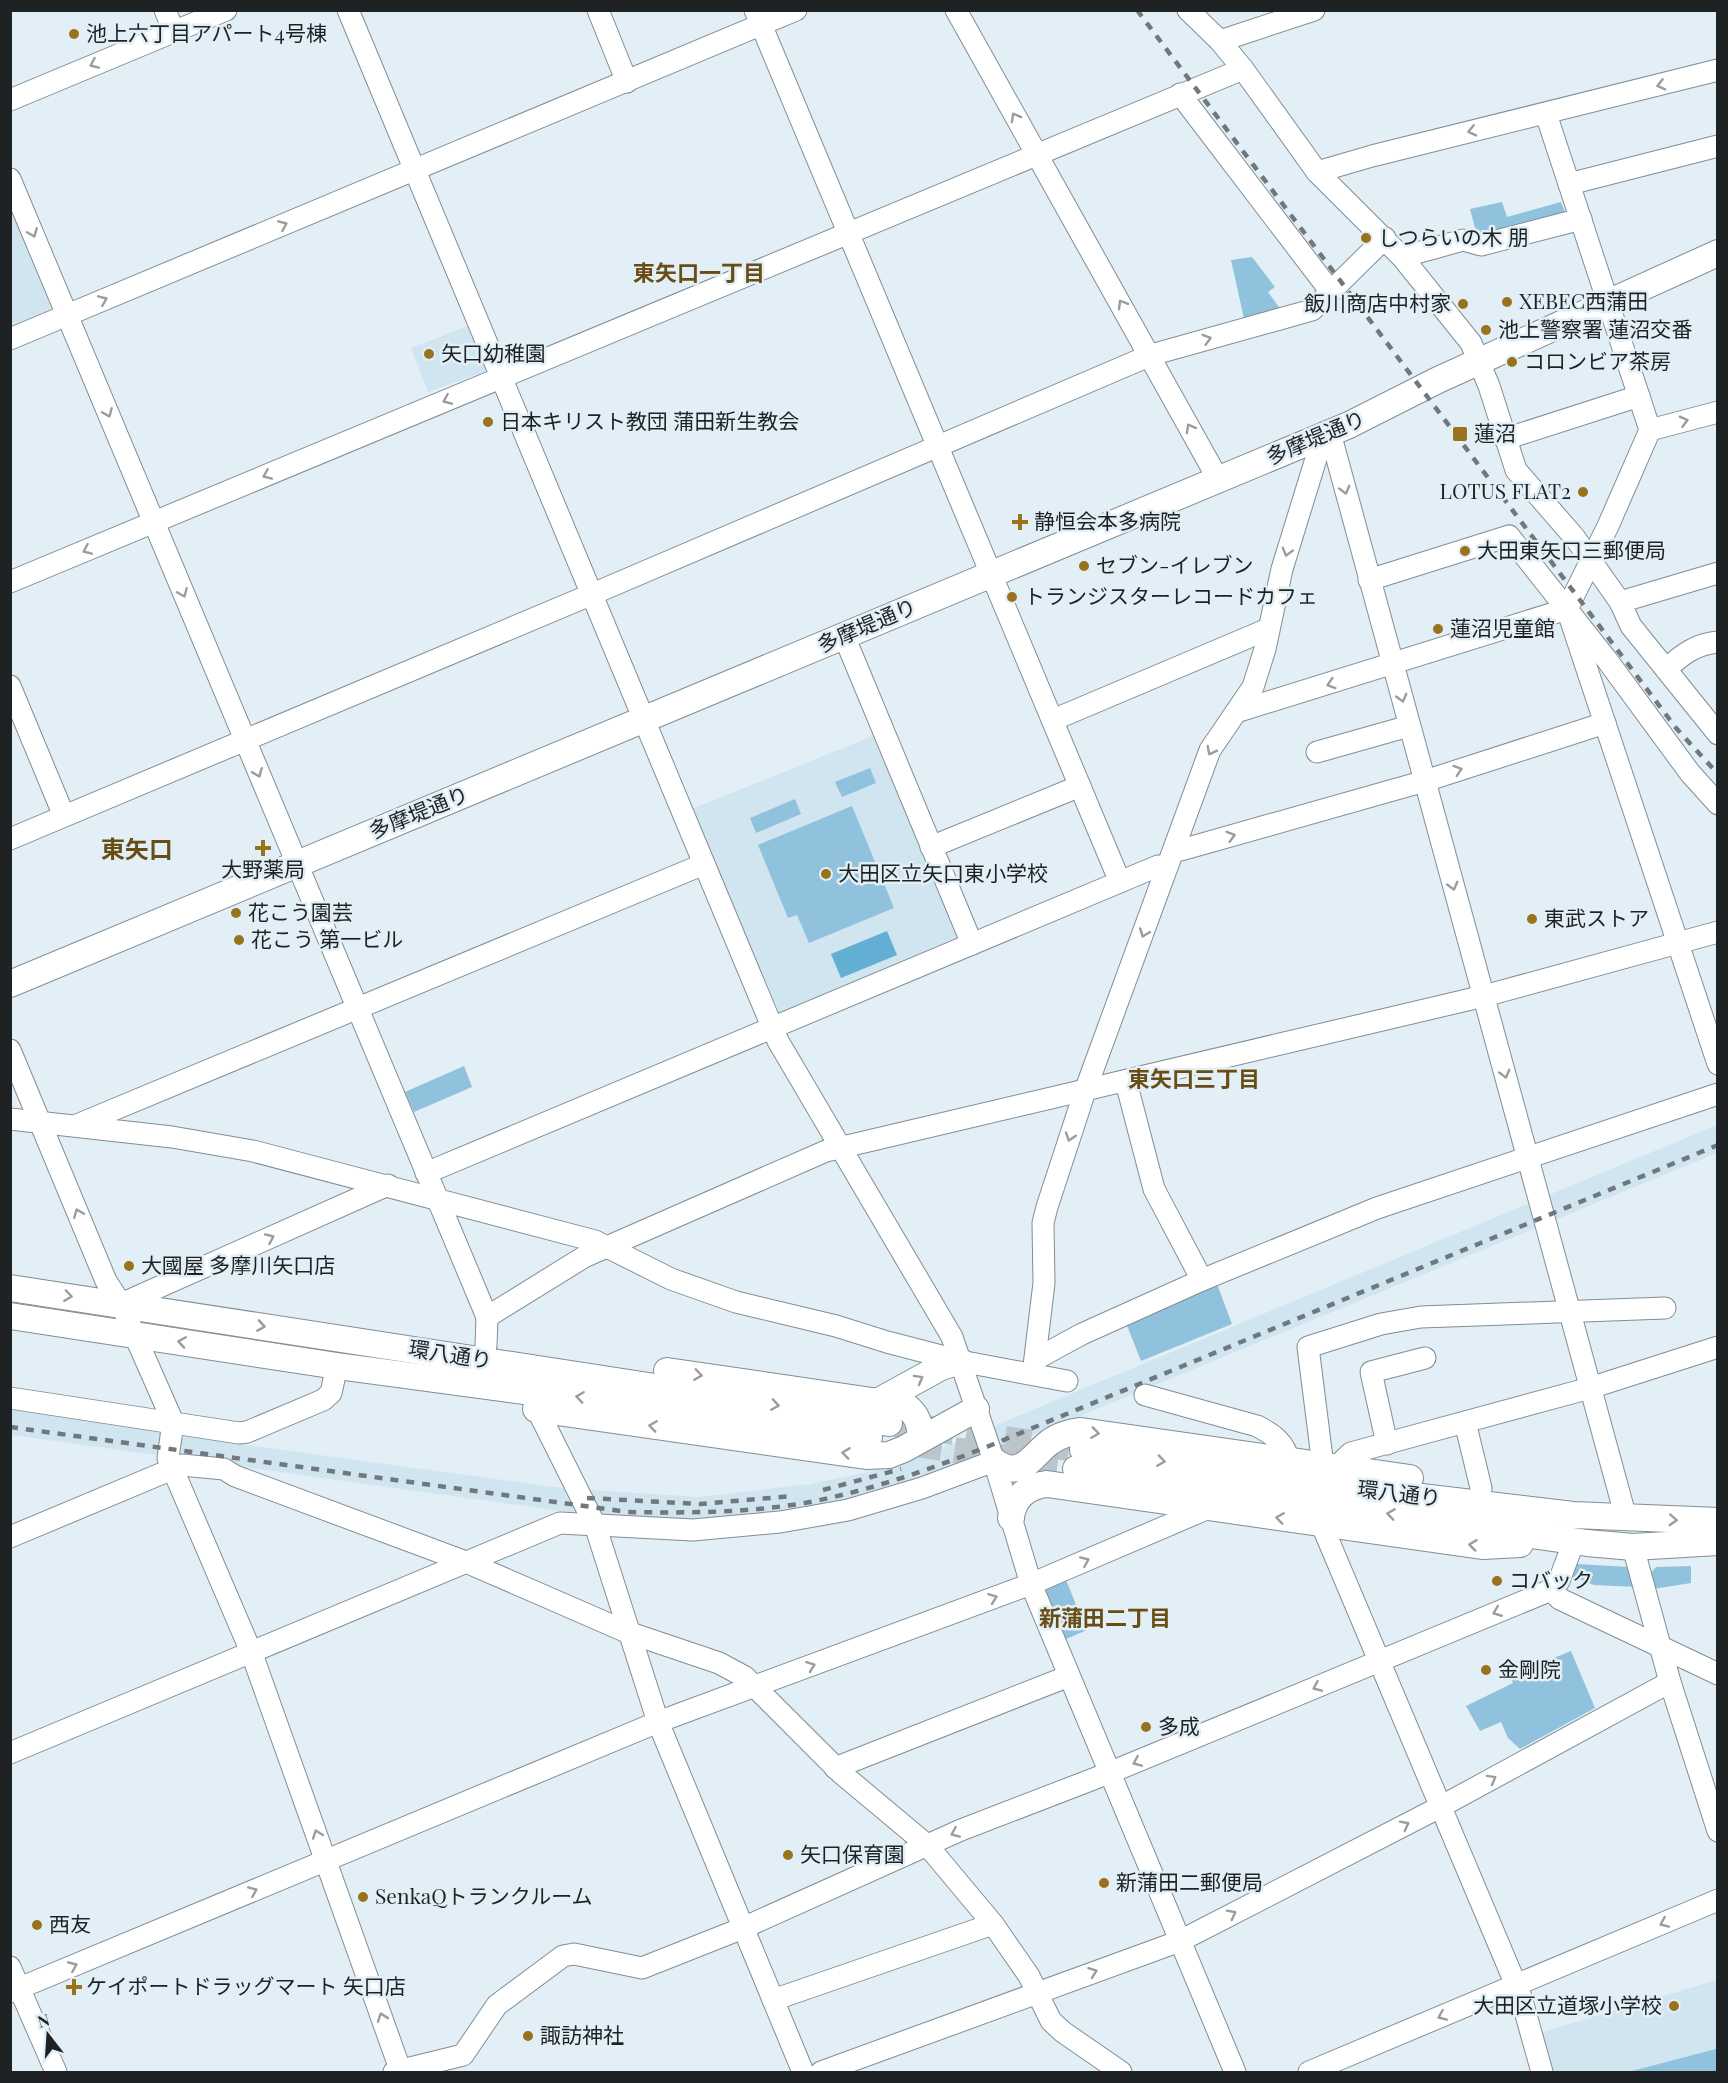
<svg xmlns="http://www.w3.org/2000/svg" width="1728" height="2083" viewBox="0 0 1728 2083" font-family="'Playfair Display','Noto Sans JP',serif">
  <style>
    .built { fill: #d1e5f1 }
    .green { fill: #90c2dd }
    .water { fill: #63aed3 }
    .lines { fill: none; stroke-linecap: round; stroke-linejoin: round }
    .major-tunnel { stroke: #bbc6cc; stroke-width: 26; stroke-dasharray: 26 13; stroke-linecap: butt }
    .minor-casing { stroke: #828d94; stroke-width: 23 }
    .major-casing { stroke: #828d94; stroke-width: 28 }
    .minor { stroke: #fff; stroke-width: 21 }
    .major { stroke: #fff; stroke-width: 26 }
    .rail { stroke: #70787d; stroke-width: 4.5; stroke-dasharray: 8 8; stroke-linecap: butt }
    .oneway { stroke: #9a9c9d }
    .poi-dot { fill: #99721e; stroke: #e2eff6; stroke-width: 2 }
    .labels { text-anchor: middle; stroke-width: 5; stroke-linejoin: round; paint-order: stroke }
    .poi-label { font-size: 21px; fill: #1e2225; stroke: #e2eff6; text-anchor: start }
    .street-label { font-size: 21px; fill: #1e2225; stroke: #e2eff6 }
    .neighbourhood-label { font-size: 22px; font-weight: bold; fill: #684d14; stroke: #e2eff6 }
    .quarter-label { font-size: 24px; font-weight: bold; fill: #684d14; stroke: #e2eff6 }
  </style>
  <rect width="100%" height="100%" fill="#e2eff6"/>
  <!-- built -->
  <g class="built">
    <path d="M10,207L53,309L11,327H10Z"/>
    <path d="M468,326L486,371L428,392L411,348Z"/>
    <path d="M875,735L960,939L780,1014L692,809Z"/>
    <path d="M1717,1125V1153L969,1462L879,1493L832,1505L781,1514L683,1521L605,1517L11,1435L10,1409L261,1447L562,1488L699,1497L810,1484L872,1471L934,1451Z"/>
    <path d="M1717,1980V2072H1553L1542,2032Z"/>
  </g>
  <!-- green -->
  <g class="green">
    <path d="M1502,202L1507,217L1561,202L1567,218L1478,239L1470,209Z"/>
    <path d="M1252,257L1275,287L1268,292L1283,313L1245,323L1231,260Z"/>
    <path d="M870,768L876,783L842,797L835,782Z"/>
    <path d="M795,799L801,814L756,833L750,818Z"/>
    <path d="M852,806L894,908L809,943L797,915L788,918L758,845Z"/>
    <path d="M464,1066L472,1087L414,1112L405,1092Z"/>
    <path d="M1217,1284L1232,1324L1141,1361L1126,1323Z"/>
    <path d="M1578,1564L1629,1567L1637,1587L1594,1585L1571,1576L1574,1565Z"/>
    <path d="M1691,1566V1583L1653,1589L1651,1573L1656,1567Z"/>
    <path d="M1066,1580L1079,1612L1092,1607L1099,1625L1066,1639L1045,1589Z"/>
    <path d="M1571,1651L1595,1708L1520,1749L1508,1738L1501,1722L1480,1731L1466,1706L1513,1683L1510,1676Z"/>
    <path d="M1716,2049L1717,2072H1628Z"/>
  </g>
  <!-- water -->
  <path class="water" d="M887,931L897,955L841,978L831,954Z"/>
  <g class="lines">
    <!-- major-tunnel -->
    <g class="major-tunnel">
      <path d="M889,1423L1083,1450"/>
      <path d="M916,1444L1076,1469"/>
    </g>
    <defs>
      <g id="minor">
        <path d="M165,10L174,32"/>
        <path d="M348,10L778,1041L952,1337L994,1461L1031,1584L1235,2072"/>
        <path d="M598,10L627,82"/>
        <path d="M755,10L1120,882"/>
        <path d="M956,10L1218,479"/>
        <path d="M1220,41L1314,10"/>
        <path d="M1243,69L1317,172L1402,257L1471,343L1489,386L1516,470L1575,538L1620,602L1631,626L1718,734"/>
        <path d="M1180,94L1331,292"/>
        <path d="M10,100L226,10"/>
        <path d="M1546,114L1650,430L1608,526L1567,609L1718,1064"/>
        <path d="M1317,172L1372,156L1718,70"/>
        <path d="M10,179L487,1317"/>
        <path d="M1569,184L1718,146"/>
        <path d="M1402,257L1463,240L1481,245L1581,219"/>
        <path d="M10,339L796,10"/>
        <path d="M1650,430L1718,412"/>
        <path d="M1330,433L1626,1518"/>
        <path d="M1505,439L1639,396"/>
        <path d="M1369,580L1509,536L1607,660L1690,773L1718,804"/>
        <path d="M10,582L1243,69L1220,41L1188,10"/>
        <path d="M1620,602L1718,573"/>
        <path d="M844,636L972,944"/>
        <path d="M1666,669C1682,655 1695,644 1718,642"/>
        <path d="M10,686L64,816"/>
        <path d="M1236,712L1567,609"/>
        <path d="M1053,720L1268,629"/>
        <path d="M1317,752L1409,726"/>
        <path d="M10,839L609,587L1151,355L1312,310L1385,238"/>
        <path d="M931,847L1080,786"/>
        <path d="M1175,848L1181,850L1425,781L1605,723"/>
        <path d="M10,1050L106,1281L121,1304L173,1422L168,1458L252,1654L401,2072"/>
        <path d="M1126,1082L1154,1189L1202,1280"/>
        <path d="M10,1119L172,1137L253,1151L595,1241L671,1279L736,1302L836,1326L887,1342L960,1361L1067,1381"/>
        <path d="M77,1125L704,864"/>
        <path d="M426,1173L1134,876L1158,866L1167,867"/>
        <path d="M121,1304L388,1185"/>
        <path d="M486,1346L487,1317L584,1257L826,1151L1484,996L1718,932"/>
        <path d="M1036,1359L1082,1334L1202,1280L1377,1208L1718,1094"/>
        <path d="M1033,1374L1044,1283L1043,1223L1047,1207L1085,1091L1210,750L1253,687L1265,649L1282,569L1323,436"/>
        <path d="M1145,1395L1257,1426C1273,1434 1285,1443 1289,1461"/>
        <path d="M10,1398L239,1433L247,1432L323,1400L331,1393L337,1366"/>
        <path d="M537,1409L595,1525L658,1722L803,2072"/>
        <path d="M1465,1422L1481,1488"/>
        <path d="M1387,1444L1371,1372L1425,1358"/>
        <path d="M1323,1466L1308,1347L1381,1324L1421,1317L1665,1308"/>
        <path d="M1335,1468L1351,1453L1590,1388L1718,1347"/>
        <path d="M1321,1523L1521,1997L1542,2072"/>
        <path d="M10,1537L182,1465L224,1469L235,1476L466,1562L627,1632L719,1663L745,1677L842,1774L927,1845L993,1924L1029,1976L1051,2021L1063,2032L1121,2072"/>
        <path d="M1633,1547L1670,1682L1718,1831"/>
        <path d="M1551,1590L1560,1599L1718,1674"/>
        <path d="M10,1753L560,1523L693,1530L780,1522L848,1510L922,1488L994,1461"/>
        <path d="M835,1768L1069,1676"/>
        <path d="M10,1967L56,2072"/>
        <path d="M10,1992L658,1722L1031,1584L1204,1510L1205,1507"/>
        <path d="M773,2000L993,1924"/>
        <path d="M394,2072L463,2055L497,2005L563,1956L574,1954L642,1968L743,1928L961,1830L1109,1773L1551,1590L1559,1581L1574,1541"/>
        <path d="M821,2072L1180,1941L1440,1807L1670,1682"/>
        <path d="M1309,2072L1718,1900"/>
      </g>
      <g id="major">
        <path d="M10,984L1349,425L1438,380L1718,253"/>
        <path d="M10,1288L889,1423"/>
        <path d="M10,1316L337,1366L869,1437"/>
        <path d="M667,1371L906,1406C918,1416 920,1424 921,1439"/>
        <path d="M879,1401L941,1367L960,1361"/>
        <path d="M536,1409L866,1456L889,1455L904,1449L976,1409"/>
        <path d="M1083,1450L1346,1488L1573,1515L1718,1521"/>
        <path d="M994,1461C1021,1482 1033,1454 1050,1442C1058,1436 1071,1432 1081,1431L1410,1478"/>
        <path d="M1076,1469L1587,1543L1633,1547L1718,1542"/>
        <path d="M1011,1518C1013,1498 1027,1486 1047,1484L1482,1546L1520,1544"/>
      </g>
    </defs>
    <!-- minor casing -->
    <use href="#minor" class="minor-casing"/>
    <!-- major casing -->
    <use href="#major" class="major-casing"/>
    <!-- minor -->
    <use href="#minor" class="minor"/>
    <!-- major -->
    <use href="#major" class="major"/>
    <!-- rail -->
    <g class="rail">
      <path d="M1137,10L1676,728L1718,774"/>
      <path d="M10,1427L628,1512C689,1513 750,1513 810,1502C872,1490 931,1469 989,1446L1718,1145"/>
      <path d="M823,1490L901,1469"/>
      <path d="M587,1498L700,1504L793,1496"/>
    </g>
  </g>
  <!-- one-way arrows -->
  <defs><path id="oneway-chevron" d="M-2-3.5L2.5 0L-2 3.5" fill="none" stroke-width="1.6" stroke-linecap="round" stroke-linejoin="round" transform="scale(1.5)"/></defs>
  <g class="oneway">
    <use href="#oneway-chevron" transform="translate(94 64) rotate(157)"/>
    <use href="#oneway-chevron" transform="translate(1661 85) rotate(166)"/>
    <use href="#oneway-chevron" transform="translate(1015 117) rotate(-119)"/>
    <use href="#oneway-chevron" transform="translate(1472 131) rotate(167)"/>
    <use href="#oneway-chevron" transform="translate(283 225) rotate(-23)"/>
    <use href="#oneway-chevron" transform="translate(33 233) rotate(68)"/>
    <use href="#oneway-chevron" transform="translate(103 300) rotate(-23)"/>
    <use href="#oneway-chevron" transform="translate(1122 304) rotate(-120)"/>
    <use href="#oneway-chevron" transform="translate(1207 339) rotate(-16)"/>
    <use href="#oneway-chevron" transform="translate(447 400) rotate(157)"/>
    <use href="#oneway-chevron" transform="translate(108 413) rotate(67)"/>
    <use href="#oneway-chevron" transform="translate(1684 421) rotate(-15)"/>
    <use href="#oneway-chevron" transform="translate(1190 428) rotate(-119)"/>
    <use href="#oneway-chevron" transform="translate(267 475) rotate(157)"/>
    <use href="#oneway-chevron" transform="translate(1345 490) rotate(75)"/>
    <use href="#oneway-chevron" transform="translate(87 550) rotate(157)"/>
    <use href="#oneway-chevron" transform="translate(1287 552) rotate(106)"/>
    <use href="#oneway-chevron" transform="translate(183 593) rotate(67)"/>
    <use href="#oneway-chevron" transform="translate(1331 684) rotate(163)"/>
    <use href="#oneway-chevron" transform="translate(1402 698) rotate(75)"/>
    <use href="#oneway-chevron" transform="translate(1211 751) rotate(117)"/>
    <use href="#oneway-chevron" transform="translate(1458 770) rotate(-18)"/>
    <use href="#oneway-chevron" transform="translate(258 773) rotate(68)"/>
    <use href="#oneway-chevron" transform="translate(1231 836) rotate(-16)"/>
    <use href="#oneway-chevron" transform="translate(1453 886) rotate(75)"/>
    <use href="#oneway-chevron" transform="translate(1144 933) rotate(110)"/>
    <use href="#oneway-chevron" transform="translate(1505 1074) rotate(75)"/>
    <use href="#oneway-chevron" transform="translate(1070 1137) rotate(108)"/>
    <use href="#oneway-chevron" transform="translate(78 1213) rotate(-112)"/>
    <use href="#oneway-chevron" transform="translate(270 1238) rotate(-24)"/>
    <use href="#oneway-chevron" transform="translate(68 1296) rotate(8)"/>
    <use href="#oneway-chevron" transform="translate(261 1326) rotate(9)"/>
    <use href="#oneway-chevron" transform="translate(182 1342) rotate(-171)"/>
    <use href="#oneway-chevron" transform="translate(698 1375) rotate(8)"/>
    <use href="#oneway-chevron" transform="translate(919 1379) rotate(-29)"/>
    <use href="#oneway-chevron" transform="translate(580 1397) rotate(-172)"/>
    <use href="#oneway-chevron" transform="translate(775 1405) rotate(9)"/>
    <use href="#oneway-chevron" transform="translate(653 1426) rotate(-172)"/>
    <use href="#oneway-chevron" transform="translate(1095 1433) rotate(8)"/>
    <use href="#oneway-chevron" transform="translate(846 1453) rotate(-172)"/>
    <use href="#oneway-chevron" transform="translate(1161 1461) rotate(8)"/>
    <use href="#oneway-chevron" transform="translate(1391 1514) rotate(-172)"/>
    <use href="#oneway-chevron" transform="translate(1280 1518) rotate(-172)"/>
    <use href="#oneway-chevron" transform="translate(1673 1520) rotate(3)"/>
    <use href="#oneway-chevron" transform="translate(1473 1545) rotate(-173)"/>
    <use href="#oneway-chevron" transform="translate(1085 1561) rotate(-23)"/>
    <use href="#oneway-chevron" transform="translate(993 1598) rotate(-20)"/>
    <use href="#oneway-chevron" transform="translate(1497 1612) rotate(158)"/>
    <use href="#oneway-chevron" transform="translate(811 1666) rotate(-20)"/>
    <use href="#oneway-chevron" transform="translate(1317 1687) rotate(157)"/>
    <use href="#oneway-chevron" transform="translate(1137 1762) rotate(157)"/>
    <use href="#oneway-chevron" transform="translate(1492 1779) rotate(-29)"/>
    <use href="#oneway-chevron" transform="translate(1405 1825) rotate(-27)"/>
    <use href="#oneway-chevron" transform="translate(955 1833) rotate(157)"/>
    <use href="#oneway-chevron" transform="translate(317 1834) rotate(-110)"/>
    <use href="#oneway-chevron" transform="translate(253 1891) rotate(-23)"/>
    <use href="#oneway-chevron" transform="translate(1232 1914) rotate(-27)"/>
    <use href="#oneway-chevron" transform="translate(1664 1923) rotate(157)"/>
    <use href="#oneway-chevron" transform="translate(73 1966) rotate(-23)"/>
    <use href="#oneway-chevron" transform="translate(1093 1972) rotate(-20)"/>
    <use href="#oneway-chevron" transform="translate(1442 2016) rotate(157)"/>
    <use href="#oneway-chevron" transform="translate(382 2017) rotate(-109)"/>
  </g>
  <!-- markers -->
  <g class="poi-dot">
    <circle cx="74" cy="34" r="6"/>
    <circle cx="1366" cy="238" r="6"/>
    <circle cx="1507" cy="302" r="6"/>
    <circle cx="1463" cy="304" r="6"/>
    <circle cx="1486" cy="330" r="6"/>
    <circle cx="429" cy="354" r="6"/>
    <circle cx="1512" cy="362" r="6"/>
    <circle cx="488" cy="422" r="6"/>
    <rect x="1452" y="426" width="16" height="16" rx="3"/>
    <circle cx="1583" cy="492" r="6"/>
    <path d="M1017 513h6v6h6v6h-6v6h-6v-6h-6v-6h6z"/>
    <circle cx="1465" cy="551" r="6"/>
    <circle cx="1084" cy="566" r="6"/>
    <circle cx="1012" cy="597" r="6"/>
    <circle cx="1438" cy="629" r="6"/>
    <path d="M260 839h6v6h6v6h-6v6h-6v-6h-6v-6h6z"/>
    <circle cx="826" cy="874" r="6"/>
    <circle cx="236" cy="913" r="6"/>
    <circle cx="1532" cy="919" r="6"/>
    <circle cx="239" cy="940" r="6"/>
    <circle cx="129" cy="1266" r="6"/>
    <circle cx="1497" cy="1581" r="6"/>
    <circle cx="1486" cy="1670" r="6"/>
    <circle cx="1146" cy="1727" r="6"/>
    <circle cx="788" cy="1855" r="6"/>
    <circle cx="1104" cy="1883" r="6"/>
    <circle cx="363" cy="1897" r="6"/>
    <circle cx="37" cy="1925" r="6"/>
    <path d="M71 1978h6v6h6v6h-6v6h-6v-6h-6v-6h6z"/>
    <circle cx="1674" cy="2006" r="6"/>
    <circle cx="528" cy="2036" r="6"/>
  </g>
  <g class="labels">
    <!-- poi labels -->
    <g class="poi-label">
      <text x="86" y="41">池上六丁目アパート4号棟</text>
      <text x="1378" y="245">しつらいの木 朋</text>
      <text x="1519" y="309">XEBEC西蒲田</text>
      <text x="1451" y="311" text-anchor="end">飯川商店中村家</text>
      <text x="1498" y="337">池上警察署 蓮沼交番</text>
      <text x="441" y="361">矢口幼稚園</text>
      <text x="1524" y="369">コロンビア茶房</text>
      <text x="500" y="429">日本キリスト教団 蒲田新生教会</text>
      <text x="1474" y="441">蓮沼</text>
      <text x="1571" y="499" text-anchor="end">LOTUS FLAT2</text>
      <text x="1034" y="529">静恒会本多病院</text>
      <text x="1477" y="558">大田東矢口三郵便局</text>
      <text x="1096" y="573">セブン-イレブン</text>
      <text x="1024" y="604">トランジスターレコードカフェ</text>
      <text x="1450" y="636">蓮沼児童館</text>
      <text x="263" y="877" text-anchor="middle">大野薬局</text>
      <text x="838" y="881">大田区立矢口東小学校</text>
      <text x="248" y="920">花こう園芸</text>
      <text x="1544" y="926">東武ストア</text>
      <text x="251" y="947">花こう 第一ビル</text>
      <text x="141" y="1273">大國屋 多摩川矢口店</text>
      <text x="1509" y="1588">コバック</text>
      <text x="1498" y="1677">金剛院</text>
      <text x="1158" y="1734">多成</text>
      <text x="800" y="1862">矢口保育園</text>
      <text x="1116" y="1890">新蒲田二郵便局</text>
      <text x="375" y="1904">SenkaQトランクルーム</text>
      <text x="49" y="1932">西友</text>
      <text x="86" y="1994">ケイポートドラッグマート 矢口店</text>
      <text x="1662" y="2013" text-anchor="end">大田区立道塚小学校</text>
      <text x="540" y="2043">諏訪神社</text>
    </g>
    <!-- street labels -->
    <g class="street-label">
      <text transform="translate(1316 438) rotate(-23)" y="7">多摩堤通り</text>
      <text transform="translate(867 626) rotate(-23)" y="7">多摩堤通り</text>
      <text transform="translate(419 813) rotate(-22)" y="7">多摩堤通り</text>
      <text transform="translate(450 1355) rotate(9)" y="7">環八通り</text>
      <text transform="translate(1399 1494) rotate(7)" y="7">環八通り</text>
    </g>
    <!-- neighbourhood labels -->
    <g class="neighbourhood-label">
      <text x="699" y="281">東矢口一丁目</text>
      <text x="1194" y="1087">東矢口三丁目</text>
      <text x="1105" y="1626">新蒲田二丁目</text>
    </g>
    <!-- quarter labels -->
    <g class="quarter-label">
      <text x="137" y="858">東矢口</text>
    </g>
  </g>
  <!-- border -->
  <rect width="1728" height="2083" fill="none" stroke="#1e2225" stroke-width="24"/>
  <!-- north arrow -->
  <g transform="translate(48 2035) rotate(343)" stroke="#e2eff6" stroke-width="4.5" paint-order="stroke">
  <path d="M0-4.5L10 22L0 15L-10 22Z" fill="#1e2225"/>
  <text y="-9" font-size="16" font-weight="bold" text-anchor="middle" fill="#1e2225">N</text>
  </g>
</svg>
